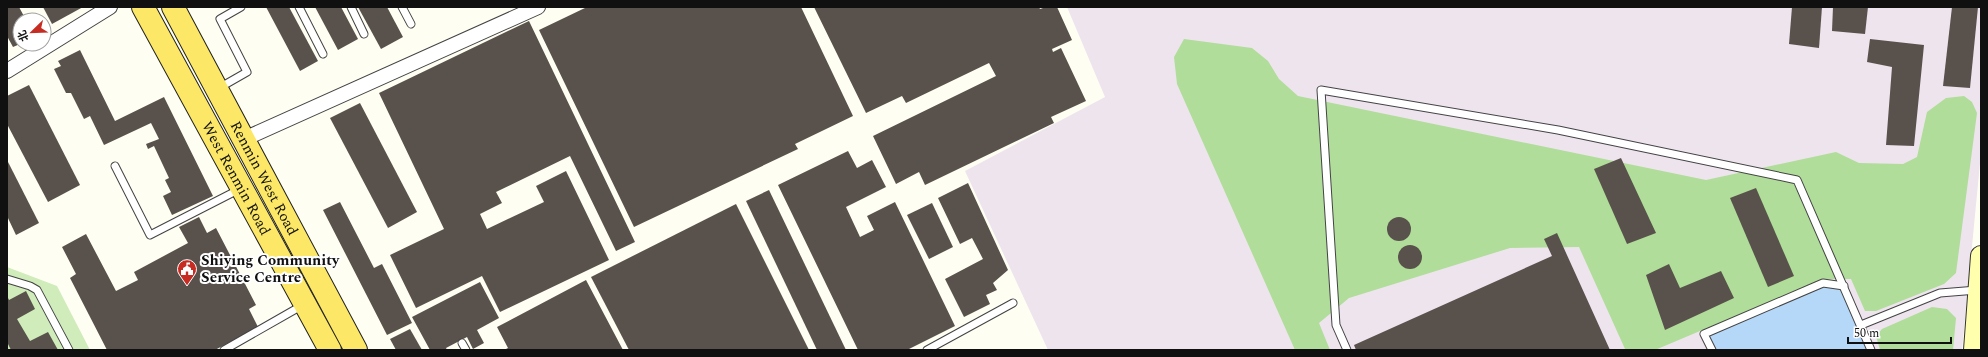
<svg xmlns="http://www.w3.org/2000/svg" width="1988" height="357" viewBox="0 0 1988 357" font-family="Spectral,'Noto Sans SC',serif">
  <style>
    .industrial { fill: #eee4ee }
    .green { fill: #cfecba }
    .forest { fill: #b0dd99 }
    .water { fill: #b6d8f8; stroke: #3a85d2 }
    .building { fill: #59524c }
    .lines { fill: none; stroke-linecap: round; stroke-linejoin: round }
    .lane-casing { stroke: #434343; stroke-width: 9 }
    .street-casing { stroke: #434343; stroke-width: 16 }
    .secondary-casing { stroke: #323232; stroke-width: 22 }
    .primary-casing { stroke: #212121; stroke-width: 24 }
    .lane { stroke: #fff; stroke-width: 7 }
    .street { stroke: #fff; stroke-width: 14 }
    .secondary { stroke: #ffffae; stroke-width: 20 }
    .primary { stroke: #fce866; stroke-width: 22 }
    .labels { text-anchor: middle; stroke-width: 4; stroke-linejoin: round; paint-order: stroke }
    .street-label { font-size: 15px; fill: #101010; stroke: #fff }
    .poi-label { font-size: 15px; font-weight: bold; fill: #101010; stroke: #fff; text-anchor: start }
  </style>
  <rect width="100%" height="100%" fill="#fffef3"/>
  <!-- industrial -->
  <path class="industrial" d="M1067,7H1981V153L1962,350H1048L965,171L1105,97Z"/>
  <!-- green -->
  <path class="green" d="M7,267L57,286L90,350H7Z"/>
  <!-- forest -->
  <g class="forest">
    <path d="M1184,39L1252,48L1268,61L1279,79L1298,96L1706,180L1836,152L1859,163L1903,164L1917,157L1927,112L1946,98L1964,96L1972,102L1977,113L1956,273L1944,284L1876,311H1865L1851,279H1823L1655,350H1627L1625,349L1579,247L1510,248L1349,298L1319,323L1330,350H1295L1177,84L1174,57Z"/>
    <path d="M1932,307L1947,309L1956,318L1953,350H1880L1876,336L1882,329Z"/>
  </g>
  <!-- water -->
  <path class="water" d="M1823,283L1844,286L1871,350H1711L1704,334Z"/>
  <!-- building -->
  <g class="building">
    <path d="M7,7H19L26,20H20V44L13,47L7,36Z"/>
    <path d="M43,7H83L52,24Z"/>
    <path d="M266,7H289L318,61L300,71Z"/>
    <path d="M315,7H341L358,39L338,50Z"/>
    <path d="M358,7H387L403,37L381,49Z"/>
    <path d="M587,7H801L853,116L795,144L798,149L634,227L539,30Z"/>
    <path d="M814,7H1039L1040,9L1046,7H1057L1072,40L1052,49L1053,52L1061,48L1086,101L1051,117L1054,123L925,185L919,172L896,184L873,136L996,76L989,63L906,103L902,96L866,113Z"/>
    <path d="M1792,7H1822L1819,48L1789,44Z"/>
    <path d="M1833,7H1868L1865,34L1832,31Z"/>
    <path d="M1952,7H1978L1970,88L1943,86Z"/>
    <path d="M529,21L635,242L616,251L570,156L496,192L502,203L480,214L487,229L544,202L536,186L566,171L609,260L500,312L482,276L416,308L390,255L444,229L379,93Z"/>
    <path d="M1870,39L1924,45L1914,146L1886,145L1892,67L1867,62Z"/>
    <path d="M80,50L115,121L164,97L213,196L172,215L163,196L171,192L165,180L169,178L154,146L148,149L146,144L159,139L151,123L104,145L90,116L84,119L71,93H66L54,69L61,66L58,61Z"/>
    <path d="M29,85L80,185L48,202L7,124V96Z"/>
    <path d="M360,103L417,212L388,228L330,118Z"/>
    <path d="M848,151L857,168L872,160L886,187L846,207L860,237L874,230L867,216L895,202L955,326L907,350H858L778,185Z"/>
    <path d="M1621,158L1656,233L1627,244L1594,169Z"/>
    <path d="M7,160L39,223L16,235L7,216Z"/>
    <path d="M968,183L1008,270L993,283L997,290L986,295L990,304L964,317L945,279L983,259L972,238L960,244L938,198Z"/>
    <path d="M1756,188L1794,276L1768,287L1730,198Z"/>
    <path d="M769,190L846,350H817L746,201Z"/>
    <path d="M340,202L374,268L382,264L412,323L387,335L323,210Z"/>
    <path d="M932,203L953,247L929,259L907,215Z"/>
    <path d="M736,204L809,350H629L591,277Z"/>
    <circle cx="1399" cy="229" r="12"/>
    <path d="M199,217L207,233L216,228L256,305L249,309L258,327L215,350H107L70,278L76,274L62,247L86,234L116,291L138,280L134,272L188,243L179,227Z"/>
    <path d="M1557,233L1610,350H1356L1354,345L1552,256L1544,239Z"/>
    <circle cx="1410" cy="257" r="12"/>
    <path d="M1669,264L1680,288L1721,271L1734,298L1665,330L1646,275Z"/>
    <path d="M586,280L623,350H504L508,348L497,327Z"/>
    <path d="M480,282L499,318L477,330L484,343L473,349L467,337L446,348L447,350H430L412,317Z"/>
    <path d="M26,291L35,309L17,319L30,341L48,332L58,350H11L7,342V296L9,300Z"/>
    <path d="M410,329L422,350H396L390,339Z"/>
  </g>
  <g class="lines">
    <defs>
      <g id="lane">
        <path d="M299,7L323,54"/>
        <path d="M351,7L364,34"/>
        <path d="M402,7L411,24"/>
        <path d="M219,88L247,72L220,19L241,7"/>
        <path d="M115,166L150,235L240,189"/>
        <path d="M7,279L30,286L37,290L69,350"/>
        <path d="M1861,325L1940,293L1977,290"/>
        <path d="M462,343L466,350"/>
        <path d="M224,350L303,305"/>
        <path d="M927,350L1013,303"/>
        <path d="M1347,350L1336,325L1321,90L1558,130L1797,180L1871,350"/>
        <path d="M1712,350L1704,334L1823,283L1844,286"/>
      </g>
      <g id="street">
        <path d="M7,71L110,7"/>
        <path d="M244,139L538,7"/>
      </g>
      <path id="secondary" d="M1974,350L1981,256"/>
      <g id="primary">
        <path id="s1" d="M143,7L330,350"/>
        <path id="s2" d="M173,7L356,350"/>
      </g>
    </defs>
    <!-- lane casing -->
    <use href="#lane" class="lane-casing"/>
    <!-- street casing -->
    <use href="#street" class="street-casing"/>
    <!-- secondary casing -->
    <use href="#secondary" class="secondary-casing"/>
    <!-- primary casing -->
    <use href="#primary" class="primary-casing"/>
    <!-- lane -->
    <use href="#lane" class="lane"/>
    <!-- street -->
    <use href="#street" class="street"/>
    <!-- secondary -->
    <use href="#secondary" class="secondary"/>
    <!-- primary -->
    <use href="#primary" class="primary"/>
  </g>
  <!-- icons -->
  <defs>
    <symbol id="civic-pin" viewBox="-11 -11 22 30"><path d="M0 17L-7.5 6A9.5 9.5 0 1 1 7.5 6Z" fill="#c62c22" stroke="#fff"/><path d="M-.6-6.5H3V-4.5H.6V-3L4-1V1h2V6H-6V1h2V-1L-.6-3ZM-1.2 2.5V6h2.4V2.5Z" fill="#fff"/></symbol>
  </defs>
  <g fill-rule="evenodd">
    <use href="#civic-pin" x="176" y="258" width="22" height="30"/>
  </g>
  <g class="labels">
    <!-- street labels -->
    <g class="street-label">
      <text dy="5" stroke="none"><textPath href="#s1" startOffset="195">West Renmin Road</textPath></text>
      <text dy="5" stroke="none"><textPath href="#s2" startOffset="194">Renmin West Road</textPath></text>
    </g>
    <!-- poi labels -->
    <g class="poi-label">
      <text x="201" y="265">Shiying Community<tspan x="201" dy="17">Service Centre</tspan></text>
    </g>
  </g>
  <!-- border -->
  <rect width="1988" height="357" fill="none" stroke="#101010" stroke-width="16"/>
  <!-- north arrow -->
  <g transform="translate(32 32) rotate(247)"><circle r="19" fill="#ffffff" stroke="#9f9f9f"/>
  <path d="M0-3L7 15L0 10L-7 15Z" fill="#c62c22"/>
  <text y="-6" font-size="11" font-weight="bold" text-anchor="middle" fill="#101010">北</text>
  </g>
  <!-- scale -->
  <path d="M1848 337v6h103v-6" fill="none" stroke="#101010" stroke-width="2"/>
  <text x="1854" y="337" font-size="12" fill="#101010" stroke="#ffffff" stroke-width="3" paint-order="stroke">50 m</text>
</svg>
